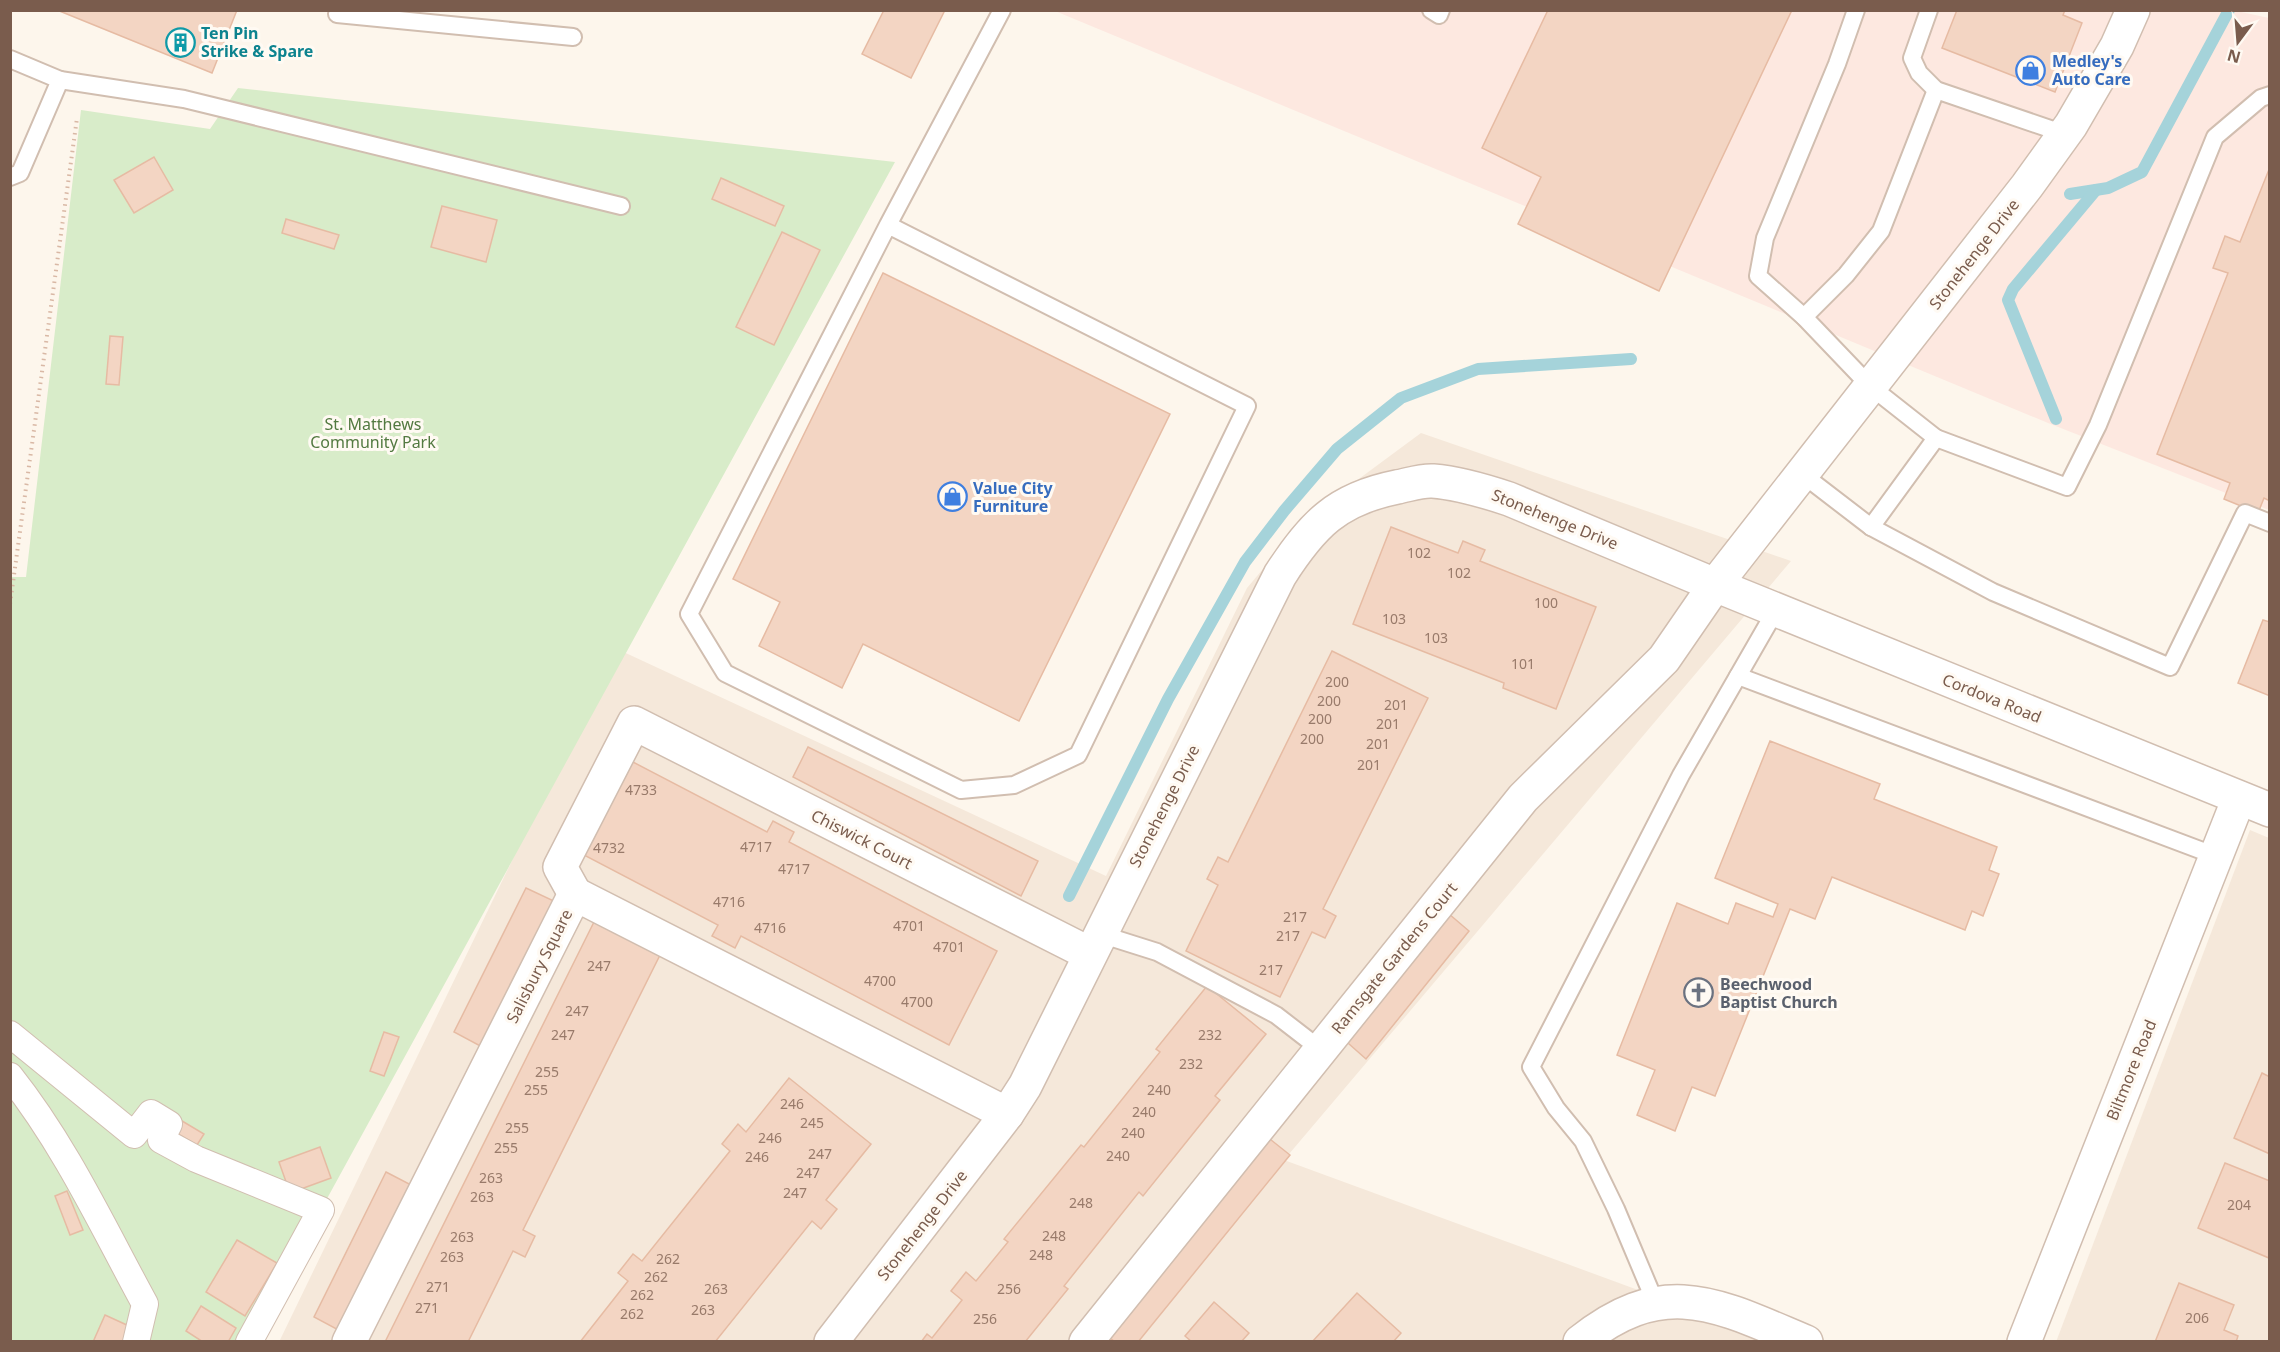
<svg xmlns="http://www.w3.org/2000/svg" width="2280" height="1352" viewBox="0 0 2280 1352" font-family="'Noto Sans',sans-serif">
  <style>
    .residential { fill: #f5e8da }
    .commercial { fill: #fde8e0 }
    .green { fill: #d8ecc9 }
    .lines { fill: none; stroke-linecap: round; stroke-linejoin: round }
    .stream { stroke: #a5d3da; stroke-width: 12 }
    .building { fill: #f3d5c3; stroke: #e6bba3; stroke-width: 1.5 }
    .service-casing { stroke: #d1beb0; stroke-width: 20 }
    .pedestrian-casing { stroke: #d1beb0; stroke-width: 28 }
    .minor-casing { stroke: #d1beb0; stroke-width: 36 }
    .path { stroke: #d9b8a5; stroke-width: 4; stroke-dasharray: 1.5 4.5; stroke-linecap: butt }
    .service { stroke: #fff; stroke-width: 16 }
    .pedestrian { stroke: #fff; stroke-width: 26 }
    .minor { stroke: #fff; stroke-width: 33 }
    .labels { text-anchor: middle; stroke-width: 6; stroke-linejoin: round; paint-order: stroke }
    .number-label { font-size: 14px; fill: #987a6a }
    .culture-label { font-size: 16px; font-weight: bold; fill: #0d838f; stroke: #fffaf3; text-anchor: start }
    .shop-label { font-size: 16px; font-weight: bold; fill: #366cbe; stroke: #fffaf3; text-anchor: start }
    .street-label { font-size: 16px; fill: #7a5c4d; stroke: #fffaf3 }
    .park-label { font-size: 16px; fill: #537a41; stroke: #fffaf3 }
    .worship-label { font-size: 16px; font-weight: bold; fill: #5b616d; stroke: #fffaf3; text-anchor: start }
  </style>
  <rect width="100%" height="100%" fill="#fdf6ec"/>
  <!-- residential -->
  <g class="residential">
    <path d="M1421,433L1791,561L1284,1160L1777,1341L279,1342L615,648L1106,876L1247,588L1306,518Z"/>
    <path d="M2250,830L2269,838V1341L2056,1342Z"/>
  </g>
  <!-- commercial -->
  <path class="commercial" d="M2232,10L2269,18V510L2048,423L1055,11Z"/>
  <!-- green -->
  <path class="green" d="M238,88L895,162L249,1341L11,1342V577H26L81,110L210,129Z"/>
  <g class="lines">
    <!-- stream -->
    <g class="stream">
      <path d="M2070,194L2108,188L2142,172L2229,10"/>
      <path d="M2056,419L2008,300L2013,289L2096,190"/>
      <path d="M1069,896L1168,699L1245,562L1284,511L1337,449L1401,398L1478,369L1631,359"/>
    </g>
  </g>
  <!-- building -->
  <g class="building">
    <path d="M57,10H237L212,73Z"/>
    <path d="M884,10H945L911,78L862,54Z"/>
    <path d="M1548,10H1792L1659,291L1518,224L1541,177L1482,148Z"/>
    <path d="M1957,10H2065L2063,15L2082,23L2055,92L1942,48Z"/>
    <path d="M154,157L173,190L134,213L114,180Z"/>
    <path d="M2270,167V501L2264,498L2258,513L2224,499L2230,483L2157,454L2228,273L2213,268L2225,236L2240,242Z"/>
    <path d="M721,178L784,206L775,226L712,199Z"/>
    <path d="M442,206L497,220L486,262L431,247Z"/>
    <path d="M286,219L339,235L334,249L282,233Z"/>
    <path d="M782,232L820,250L774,345L736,327Z"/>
    <path d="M883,273L1170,414L1019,721L863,644L842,688L759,646L780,602L733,579Z"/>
    <path d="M110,336L123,337L119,385L106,384Z"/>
    <path d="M1391,527L1458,553L1463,541L1485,550L1480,561L1596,607L1556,709L1503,688L1504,683L1353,624Z"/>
    <path d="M2263,620L2270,622V696L2238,683Z"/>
    <path d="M1332,651L1428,698L1323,909L1336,916L1325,938L1312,932L1280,997L1186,951L1218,885L1207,879L1218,857L1228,862Z"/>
    <path d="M1770,741L1880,784L1874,799L1997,847L1989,870L1999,874L1983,916L1972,911L1965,930L1832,877L1815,919L1790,909L1715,1096L1692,1087L1675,1131L1637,1115L1655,1070L1617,1055L1677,903L1728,924L1736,903L1773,917L1778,904L1715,878Z"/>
    <path d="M808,747L1038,861L1021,896L793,777Z"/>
    <path d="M631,761L767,832L773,821L794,832L789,842L997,951L949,1045L741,936L735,948L712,936L718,925L582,854Z"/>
    <path d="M526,888L556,902L484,1048L454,1032Z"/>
    <path d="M1442,908L1469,931L1366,1059L1340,1036Z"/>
    <path d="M594,922L660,955L523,1230L535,1236L525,1257L513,1251L468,1342H385Z"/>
    <path d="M1207,986L1266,1034L1215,1096L1220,1100L1143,1196L1139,1192L1064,1286L1068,1289L1025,1342H921L927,1334L932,1338L962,1300L951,1291L966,1272L976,1281L1008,1242L1004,1239L1081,1145L1084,1147L1160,1052L1156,1049Z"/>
    <path d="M384,1032L399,1037L384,1076L370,1071Z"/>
    <path d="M2262,1073L2270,1077V1154L2234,1138Z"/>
    <path d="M789,1078L871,1144L826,1200L837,1209L821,1229L812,1221L715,1342H580L628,1281L618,1273L633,1254L642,1261L730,1151L722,1144L738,1124L746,1132Z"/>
    <path d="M167,1112L204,1134L197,1145L161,1124Z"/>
    <path d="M1266,1136L1290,1155L1138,1342H1115L1104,1333Z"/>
    <path d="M320,1147L331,1178L290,1193L279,1162Z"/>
    <path d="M2225,1163L2270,1181L2269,1258L2198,1228Z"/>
    <path d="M386,1172L417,1188L344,1333L314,1317Z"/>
    <path d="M67,1191L83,1230L70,1235L55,1196Z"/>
    <path d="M237,1240L277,1263L245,1316L206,1292Z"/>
    <path d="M2179,1283L2234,1305L2224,1330L2238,1336L2236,1342H2155Z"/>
    <path d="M1357,1293L1401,1333L1393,1342H1312Z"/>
    <path d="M1214,1302L1249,1333L1241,1342H1192L1185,1336Z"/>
    <path d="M201,1306L236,1328L228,1342H203L186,1331Z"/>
    <path d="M105,1315L129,1326L123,1342H93Z"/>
  </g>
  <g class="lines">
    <defs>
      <g id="service">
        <path d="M1431,10L1439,15L1441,10"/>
        <path d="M1856,10L1837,64L1765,238L1758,276L1804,317L1870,386L1936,438L1871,527"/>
        <path d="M1929,10L1912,58L1919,73L1936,90L2065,134"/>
        <path d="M337,14L573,37"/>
        <path d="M10,59L60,80L20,173L10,177"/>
        <path d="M60,80L184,99L621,206"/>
        <path d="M888,225L689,614L725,673L961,790L1014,785L1078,755L1247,406L888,225L1002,10"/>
        <path d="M1804,317L1846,275L1881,231L1936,90"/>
        <path d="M1936,438L2067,487L2098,425L2215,137L2261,98L2270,95"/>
        <path d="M1802,474L1871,527L1993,592L2170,667L2245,513L2270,523"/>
        <path d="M1738,676L2216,856"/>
        <path d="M1100,934L1157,952L1276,1015L1320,1049"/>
        <path d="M1656,1304L1616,1209L1583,1141L1556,1108L1531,1067L1681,775L1776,610"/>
      </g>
      <g id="pedestrian">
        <path d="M10,1034L134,1135L151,1113L169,1124L161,1140L196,1159L321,1210L249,1342"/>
        <path d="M10,1076C65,1145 103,1227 145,1304L136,1342"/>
      </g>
      <g id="minor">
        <path d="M575,894L560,867L634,723L1090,954"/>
        <path d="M349,1342L575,894L1007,1114"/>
        <path d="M831,1342L1007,1114L1025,1086L1280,575C1312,525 1337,499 1397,487C1408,485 1422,480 1433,481C1459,483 1485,491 1509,499L1715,585L2270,810"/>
        <path d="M1086,1342L1523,798L1664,659L1715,585L2027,186L2071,125L2117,46L2133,10"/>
        <path d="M1580,1342C1665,1274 1717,1305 1806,1342"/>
        <path d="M2024,1342L2239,798"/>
      </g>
    </defs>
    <!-- service casing -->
    <use href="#service" class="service-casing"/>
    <!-- pedestrian casing -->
    <use href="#pedestrian" class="pedestrian-casing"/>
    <!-- minor casing -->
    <use href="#minor" class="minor-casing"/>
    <!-- path -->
    <path class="path" d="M10,604L77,118"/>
    <!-- service -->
    <use href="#service" class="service"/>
    <!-- pedestrian -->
    <use href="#pedestrian" class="pedestrian"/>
    <!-- minor -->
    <use href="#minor" class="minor"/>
  </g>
  <!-- icons -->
  <defs>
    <symbol id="building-ring" viewBox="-11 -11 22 22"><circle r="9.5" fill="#fffaf3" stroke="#0f9aa8" stroke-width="1.5"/><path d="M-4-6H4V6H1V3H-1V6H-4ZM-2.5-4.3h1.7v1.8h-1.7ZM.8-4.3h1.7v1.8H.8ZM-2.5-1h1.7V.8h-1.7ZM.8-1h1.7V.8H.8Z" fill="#0f9aa8"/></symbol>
    <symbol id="shop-ring" viewBox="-11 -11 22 22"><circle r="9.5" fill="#fffaf3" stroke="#3f7fe0" stroke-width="1.5"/><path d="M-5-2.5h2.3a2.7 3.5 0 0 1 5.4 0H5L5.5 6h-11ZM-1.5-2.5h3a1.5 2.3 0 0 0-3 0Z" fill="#3f7fe0"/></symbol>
    <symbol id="church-ring" viewBox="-11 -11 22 22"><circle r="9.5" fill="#fffaf3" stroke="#6b7280" stroke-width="1.5"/><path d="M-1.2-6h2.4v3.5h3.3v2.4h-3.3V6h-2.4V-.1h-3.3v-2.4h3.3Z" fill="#6b7280"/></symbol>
  </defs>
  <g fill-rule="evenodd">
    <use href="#building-ring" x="164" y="26" width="33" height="33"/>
    <use href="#shop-ring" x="2014" y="54" width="33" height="33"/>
    <use href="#shop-ring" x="936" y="480" width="33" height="33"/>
    <use href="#church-ring" x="1682" y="976" width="33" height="33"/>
  </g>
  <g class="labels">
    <!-- number labels -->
    <g class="number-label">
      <text x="1419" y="558">102</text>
      <text x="1459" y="578">102</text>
      <text x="1546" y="608">100</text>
      <text x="1394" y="624">103</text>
      <text x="1436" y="643">103</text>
      <text x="1523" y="669">101</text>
      <text x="1337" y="687">200</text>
      <text x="1329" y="706">200</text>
      <text x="1396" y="710">201</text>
      <text x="1320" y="724">200</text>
      <text x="1388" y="729">201</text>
      <text x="1312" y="744">200</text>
      <text x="1378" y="749">201</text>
      <text x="1369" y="770">201</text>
      <text x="641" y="795">4733</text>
      <text x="756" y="852">4717</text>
      <text x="609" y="853">4732</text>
      <text x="794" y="874">4717</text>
      <text x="729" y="907">4716</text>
      <text x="1295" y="922">217</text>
      <text x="909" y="931">4701</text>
      <text x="770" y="933">4716</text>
      <text x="1288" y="941">217</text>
      <text x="949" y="952">4701</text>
      <text x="599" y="971">247</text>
      <text x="1271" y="975">217</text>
      <text x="880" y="986">4700</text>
      <text x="917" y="1007">4700</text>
      <text x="577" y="1016">247</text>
      <text x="563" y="1040">247</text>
      <text x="1210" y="1040">232</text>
      <text x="1191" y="1069">232</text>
      <text x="547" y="1077">255</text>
      <text x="536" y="1095">255</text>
      <text x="1159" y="1095">240</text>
      <text x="792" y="1109">246</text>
      <text x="1144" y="1117">240</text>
      <text x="812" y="1128">245</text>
      <text x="517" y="1133">255</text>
      <text x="1133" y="1138">240</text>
      <text x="770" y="1143">246</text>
      <text x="506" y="1153">255</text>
      <text x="820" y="1159">247</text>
      <text x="1118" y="1161">240</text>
      <text x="757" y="1162">246</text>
      <text x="808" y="1178">247</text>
      <text x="491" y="1183">263</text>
      <text x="795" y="1198">247</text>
      <text x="482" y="1202">263</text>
      <text x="1081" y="1208">248</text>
      <text x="2239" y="1210">204</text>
      <text x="1054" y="1241">248</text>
      <text x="462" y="1242">263</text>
      <text x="1041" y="1260">248</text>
      <text x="452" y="1262">263</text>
      <text x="668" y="1264">262</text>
      <text x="656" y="1282">262</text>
      <text x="438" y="1292">271</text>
      <text x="716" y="1294">263</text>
      <text x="1009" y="1294">256</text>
      <text x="642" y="1300">262</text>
      <text x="427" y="1313">271</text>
      <text x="703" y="1315">263</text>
      <text x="632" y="1319">262</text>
      <text x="2197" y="1323">206</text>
      <text x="985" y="1324">256</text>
    </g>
    <!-- culture labels -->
    <g class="culture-label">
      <text x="201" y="39">Ten Pin<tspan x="201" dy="18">Strike &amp; Spare</tspan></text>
    </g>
    <!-- shop labels -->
    <g class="shop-label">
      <text x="2052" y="67">Medley's<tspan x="2052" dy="18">Auto Care</tspan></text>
      <text x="973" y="494">Value City<tspan x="973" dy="18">Furniture</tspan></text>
    </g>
    <!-- street labels -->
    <g class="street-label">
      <text transform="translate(1974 254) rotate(-52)" y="6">Stonehenge Drive</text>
      <text transform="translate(1555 519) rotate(22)" y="6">Stonehenge Drive</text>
      <text transform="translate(1992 698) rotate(22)" y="6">Cordova Road</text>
      <text transform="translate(1164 806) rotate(-63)" y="6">Stonehenge Drive</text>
      <text transform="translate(862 839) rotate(27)" y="6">Chiswick Court</text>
      <text transform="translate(1394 958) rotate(-51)" y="6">Ramsgate Gardens Court</text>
      <text transform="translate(539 966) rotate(-63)" y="6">Salisbury Square</text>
      <text transform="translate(2131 1070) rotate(-68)" y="6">Biltmore Road</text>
      <text transform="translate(922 1225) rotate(-52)" y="6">Stonehenge Drive</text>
    </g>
    <!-- park labels -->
    <g class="park-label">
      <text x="373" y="430">St. Matthews<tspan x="373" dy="18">Community Park</tspan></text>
    </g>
    <!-- worship labels -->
    <g class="worship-label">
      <text x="1720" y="990">Beechwood<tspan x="1720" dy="18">Baptist Church</tspan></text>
    </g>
  </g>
  <!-- border -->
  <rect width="2280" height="1352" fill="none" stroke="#7a5c4d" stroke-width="24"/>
  <!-- north arrow -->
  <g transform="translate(2238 42) rotate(196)" stroke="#fffaf3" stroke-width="4.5" paint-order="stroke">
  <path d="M0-4.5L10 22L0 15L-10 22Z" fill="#7a5c4d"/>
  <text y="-9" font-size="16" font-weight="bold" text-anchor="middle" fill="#7a5c4d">N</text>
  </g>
</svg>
